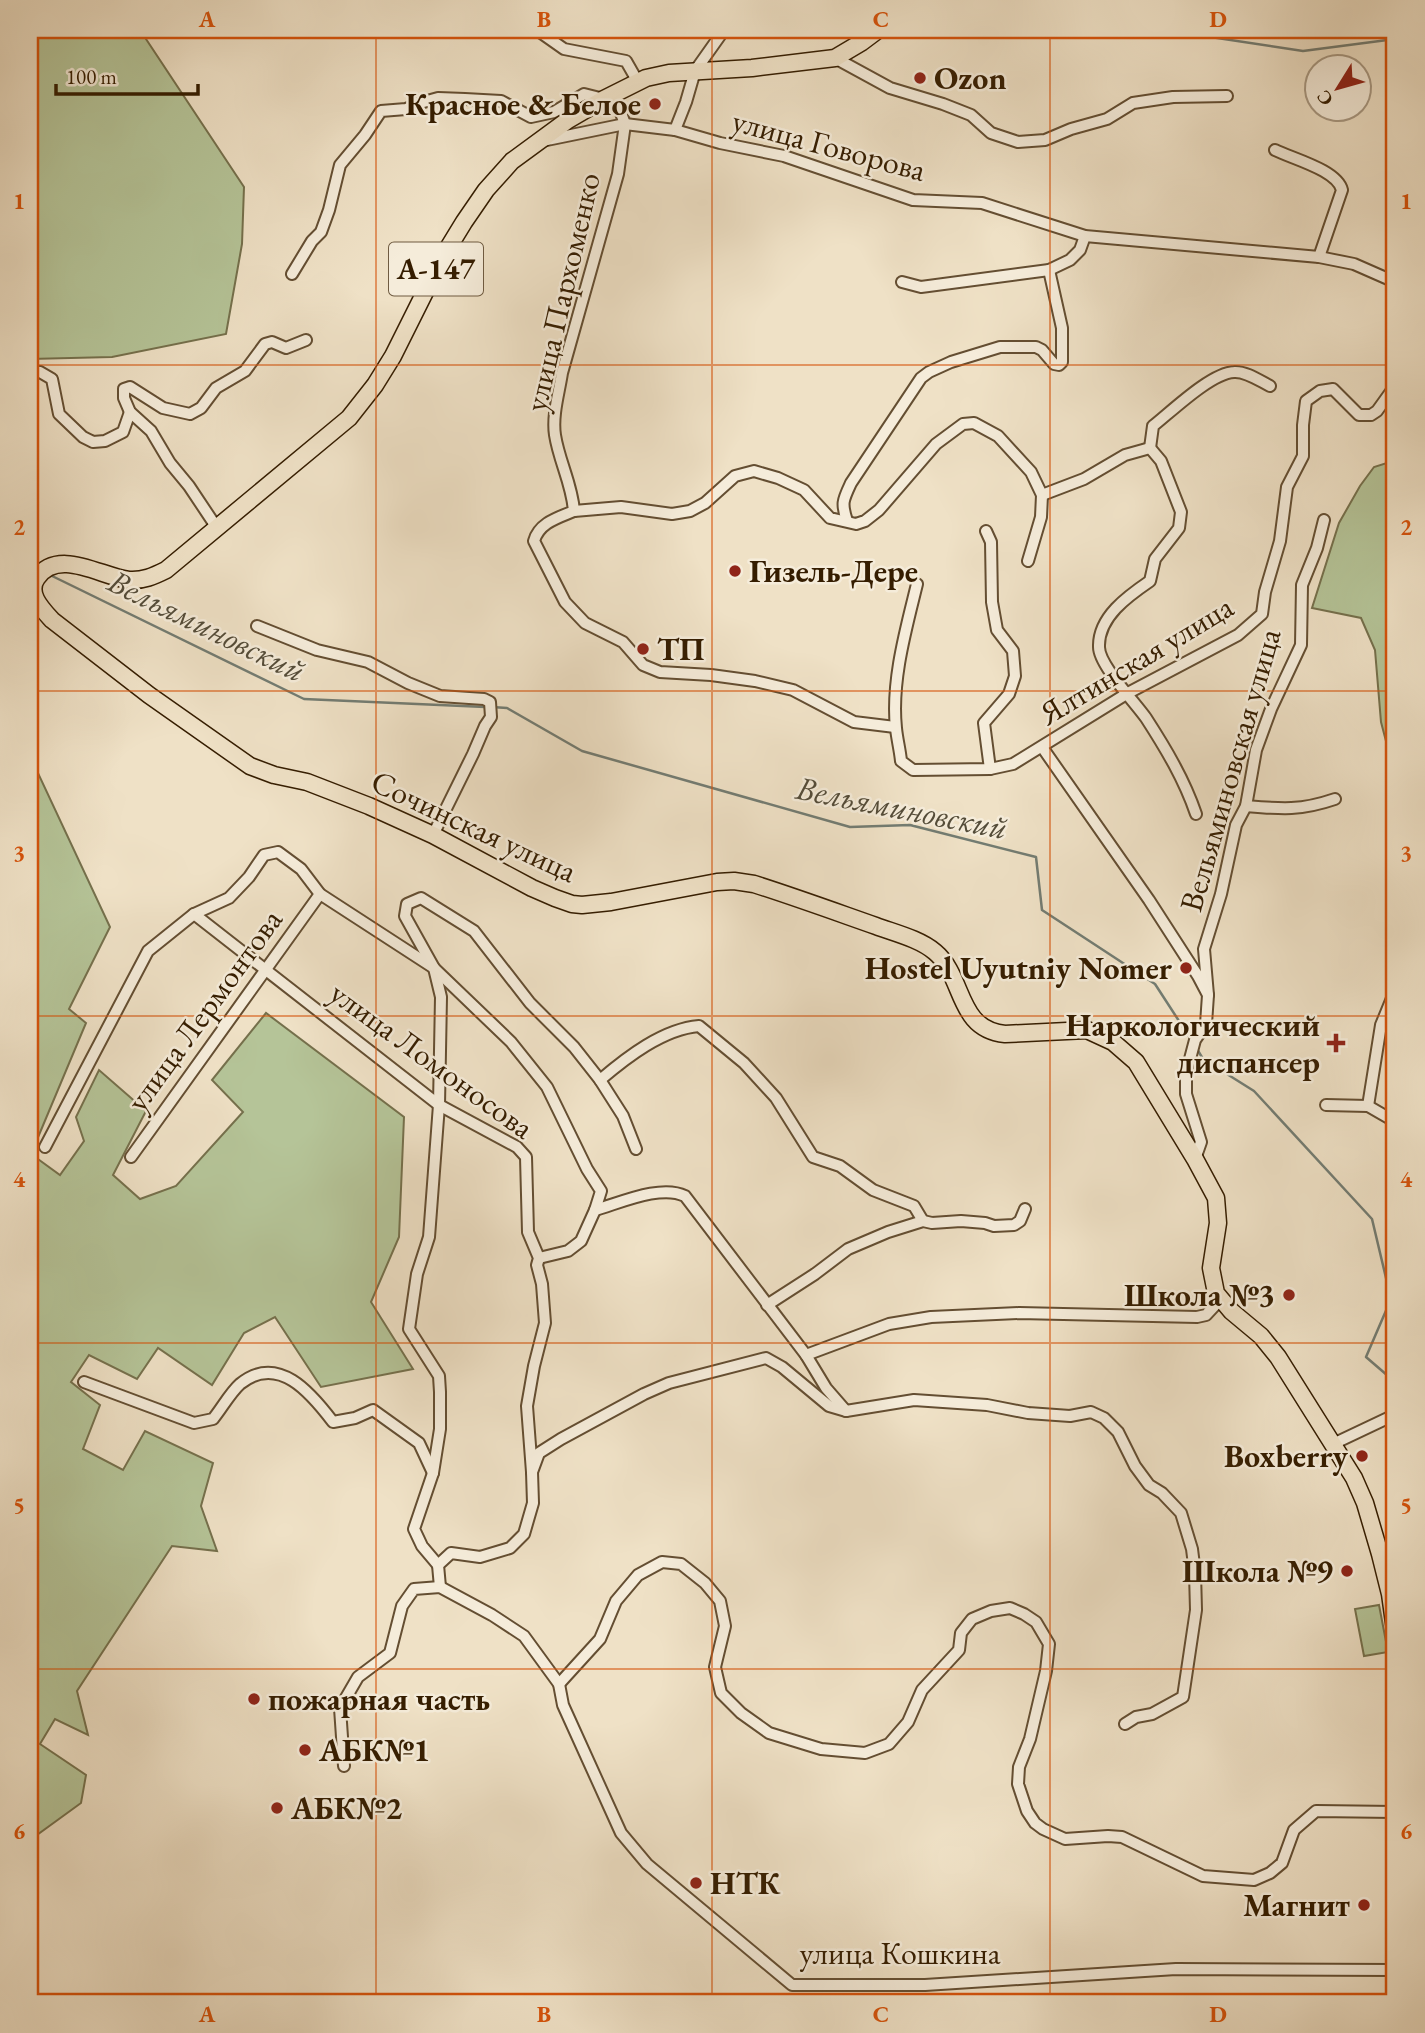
<svg xmlns="http://www.w3.org/2000/svg" width="1425" height="2033" viewBox="0 0 1425 2033" font-family="'EB Garamond',serif">
  <style>
    .green { fill: #b5c498; stroke: #75704c; stroke-width: 2 }
    .lines { fill: none; stroke-linecap: round; stroke-linejoin: round }
    .stream { stroke: #737c72; stroke-width: 2.5 }
    .minor-casing { stroke: #644e32; stroke-width: 14 }
    .highway-casing { stroke: #351d00; stroke-width: 19 }
    .minor { stroke: #f5ecda; stroke-width: 10 }
    .highway { stroke: #efe1c6; stroke-width: 16 }
    .grid { fill: none; stroke: #d6530b; stroke-width: 2; stroke-opacity: 0.55 }
    .poi-dot { fill: #8f2418; stroke: #f5ecda; stroke-width: 2.5 }
    .labels { text-anchor: middle; stroke-width: 5; stroke-linejoin: round; paint-order: stroke }
    .shield { fill: #f5ecda; stroke: #6f5b41; stroke-width: 2 }
    .shield-label { font-size: 30px; font-weight: bold; fill: #351d00 }
    .poi-label { font-size: 32px; font-weight: bold; fill: #351d00; stroke: #f5ecda; text-anchor: start }
    .street-label { font-size: 32px; fill: #351d00; stroke: #f5ecda }
    .water-label { font-size: 33px; font-style: italic; fill: #544c39; stroke: #f5ecda }
    .neatline { fill: none; stroke: #d6530b; stroke-width: 2.5 }
    .grid-label { font-size: 23px; text-anchor: middle; font-weight: bold; fill: #d6530b }
  </style>
  <rect width="100%" height="100%" fill="#efe1c6"/>
  <filter id="stains"><feTurbulence type="fractalNoise" baseFrequency=".00286" numOctaves="4"/><feColorMatrix values="0 0 0 0 .2 0 0 0 0 .09 0 0 0 0 .02 0 0 0 .5 -.17"/></filter>
  <radialGradient id="worn" r=".72"><stop offset=".6" stop-color="#630" stop-opacity="0"/><stop offset="1" stop-color="#630" stop-opacity=".3"/></radialGradient>
  <!-- green -->
  <g class="green">
    <path d="M30,30H140L244,187L242,244L226,334L112,357L30,359Z"/>
    <path d="M1393,461L1395,462V766L1392,764L1381,722L1375,650L1361,618L1312,608L1339,523L1360,486L1374,467Z"/>
    <path d="M30,756L110,927L69,1009L86,1023L31,1154L60,1175L84,1141L76,1117L99,1070L146,1111L113,1175L140,1199L176,1186L243,1112L212,1080L266,1013L404,1117L399,1237L371,1302L413,1369L321,1387L275,1317L244,1333L212,1385L158,1348L137,1379L89,1355L71,1382L100,1405L83,1449L123,1470L145,1431L213,1463L201,1506L217,1551L172,1546L77,1691L88,1735L55,1719L40,1744L86,1775L81,1803L30,1840Z"/>
    <path d="M1379,1605L1388,1652L1364,1656L1355,1609Z"/>
  </g>
  <g class="lines">
    <!-- stream -->
    <g class="stream">
      <path d="M1164,30L1303,51L1395,39"/>
      <path d="M48,574L304,699L485,707"/>
      <path d="M492,707L507,708L582,751L850,827L910,825L1036,857L1042,910L1155,984L1192,1041"/>
      <path d="M1197,1049L1203,1059L1254,1091L1372,1219L1391,1299L1366,1357L1395,1382"/>
    </g>
    <defs>
      <g id="minor">
        <path d="M537,30L564,49L626,61L638,82"/>
        <path d="M835,58L890,88L943,104L971,115L991,133L1018,142L1045,140L1071,129L1107,119L1133,103L1173,97L1227,96"/>
        <path d="M614,94L625,124L618,174L562,373C559,393 552,415 555,435C559,461 572,484 574,511C557,518 539,523 534,541L565,602L585,623L623,642L643,665L660,672L711,675L755,681L793,690L854,722L895,727"/>
        <path d="M675,130L686,102L695,71L724,30"/>
        <path d="M542,141L625,124L675,130L720,143L784,156L913,200L982,203L1085,236L1319,257L1354,264L1395,282"/>
        <path d="M1275,150C1293,159 1337,170 1342,190L1319,257"/>
        <path d="M292,274L312,241L321,232L329,210L340,165L365,135L381,111L406,109L420,103L438,98L465,99L501,101L531,117L554,112L584,94L604,99"/>
        <path d="M902,282L921,287L1049,270L1070,260L1080,250L1085,236"/>
        <path d="M30,371L40,372L52,379L59,414L83,437L93,442L105,441L123,432L130,412"/>
        <path d="M1150,448L1153,426C1172,411 1211,373 1234,372C1246,371 1260,381 1270,386"/>
        <path d="M1042,495L1084,479L1125,455L1150,448L1161,461L1181,512L1179,528L1155,559L1150,581C1128,596 1098,617 1099,647C1099,665 1134,701 1146,718C1166,749 1184,779 1196,814"/>
        <path d="M574,511L621,507L672,514L690,511L705,503L735,476L754,471L778,478L804,490L830,518L856,524L865,521L879,510L936,444L963,424L974,423L998,436L1031,472L1042,495L1041,517L1028,561"/>
        <path d="M847,521C841,503 843,500 851,483L921,378L929,372L951,362L1000,347H1036L1042,350L1054,364L1059,365L1062,362V328L1049,270"/>
        <path d="M217,528L189,486L170,463L151,431L130,412L124,398V389L130,387L163,408L190,414L201,408L216,388L245,371L265,344L272,342L286,348L306,340"/>
        <path d="M986,531L991,542L992,602L997,630L1013,651L1015,676L1009,694L984,723L990,769"/>
        <path d="M917,584C906,629 891,681 896,728C897,739 900,750 901,761L913,770L990,769L1013,764L1128,693L1238,635L1262,614L1265,592L1280,541L1287,487L1303,456V425L1306,401L1320,391L1333,389L1359,415H1371L1377,411L1395,386"/>
        <path d="M257,626L317,650L368,662L408,683L440,696L484,699L490,702L491,717L485,726L473,754L433,835"/>
        <path d="M1042,747L1149,900L1198,976L1208,995L1206,1024L1195,1040L1186,1074V1094L1201,1142L1195,1159"/>
        <path d="M1246,806C1281,809 1300,811 1335,799"/>
        <path d="M194,914L439,1105L517,1147L526,1157L528,1232L539,1258L537,1265L542,1284L545,1323L534,1366L527,1406L532,1472L533,1503L524,1534L510,1548L480,1557L451,1553L438,1565L440,1587"/>
        <path d="M1208,995L1204,949L1221,894L1236,825L1246,806L1256,750L1271,709L1301,645L1302,585L1317,548L1324,520"/>
        <path d="M600,1080C627,1057 663,1029 699,1026L744,1063L776,1098L813,1157L840,1166L873,1190L914,1206L923,1221"/>
        <path d="M1326,1105L1368,1106L1394,1121L1395,1125"/>
        <path d="M1368,1106L1381,1025L1395,991"/>
        <path d="M45,1147L148,951L194,914L229,898L249,877L264,855L278,852L301,869L320,894L434,968L511,1042L547,1087L587,1169L601,1191L595,1210C620,1203 661,1184 685,1196L806,1355L826,1388L846,1411"/>
        <path d="M131,1157L320,894"/>
        <path d="M539,1258L568,1251L581,1241L595,1210"/>
        <path d="M767,1305L815,1274L848,1249L888,1232L923,1221L932,1223L961,1221L985,1223L994,1226L1014,1225L1020,1221L1025,1209"/>
        <path d="M806,1355L889,1324L931,1317L1019,1313L1197,1317L1206,1315L1220,1300"/>
        <path d="M84,1382L194,1423L213,1419C222,1408 230,1393 240,1384C278,1353 311,1393 333,1422L355,1418L373,1410L419,1443L433,1473"/>
        <path d="M1333,1444L1390,1417L1395,1412"/>
        <path d="M532,1472L539,1453L561,1439L644,1394L669,1383L766,1358L782,1367L829,1406L846,1411L914,1400L987,1405L1028,1413L1070,1416L1091,1412L1104,1418L1118,1432L1135,1466L1149,1485L1162,1493L1181,1513L1192,1549L1195,1573L1196,1610L1183,1697L1152,1714L1136,1717L1125,1724"/>
        <path d="M438,1565L422,1546L414,1529L433,1473L440,1429V1392L439,1376L409,1329L417,1274L429,1237L439,1105L441,997L434,968L405,916L407,904L421,898L474,931L530,1003L574,1047L600,1080L623,1116L636,1149"/>
        <path d="M559,1684L600,1639L616,1601L638,1575L662,1562L681,1564L705,1583L720,1601L725,1626L715,1667L721,1693L741,1713L769,1733L821,1749L865,1753L889,1744L908,1722L922,1690L959,1650L961,1633L972,1619L991,1611L1010,1608L1024,1614L1036,1622L1049,1644L1046,1671L1030,1739L1019,1767L1018,1784L1027,1811L1035,1823L1043,1829L1065,1839L1108,1836L1122,1837L1203,1876L1254,1880L1270,1873L1282,1863L1294,1830L1316,1811L1395,1812"/>
        <path d="M344,1766L340,1708L358,1677L390,1653L402,1606L414,1589L440,1587L492,1615L524,1636L559,1684L563,1705L621,1833L647,1864L792,1985H925L1176,1969L1395,1970"/>
      </g>
      <path id="highway" d="M878,30L862,42L835,58L752,68L669,73L646,78L604,99L568,120L512,161L486,190L464,222L442,258L393,356L375,385L349,418L166,570C154,576 143,581 129,580C102,577 58,547 37,578C26,593 42,609 52,620L149,695L250,766L274,775L307,782L369,806L433,835L532,888L555,898L572,904L582,905L611,902L717,882L734,881L754,884C795,897 836,912 876,926C895,933 920,939 935,952C965,977 956,1029 1005,1034L1087,1030L1113,1042L1136,1062L1195,1159L1216,1198L1218,1223L1211,1268L1216,1293L1231,1311L1261,1336L1278,1357L1354,1478L1365,1503L1380,1554L1390,1594L1395,1630"/>
    </defs>
    <!-- minor casing -->
    <use href="#minor" class="minor-casing"/>
    <!-- highway casing -->
    <use href="#highway" class="highway-casing"/>
    <!-- minor -->
    <use href="#minor" class="minor"/>
    <!-- highway -->
    <use href="#highway" class="highway"/>
  </g>
  <!-- grid -->
  <path class="grid" d="M376,30V2003M712,30V2003M1050,30V2003M30,365H1395M30,691H1395M30,1016H1395M30,1343H1395M30,1669H1395"/>
  <!-- markers -->
  <g class="poi-dot">
    <circle cx="920" cy="78" r="7"/>
    <circle cx="655" cy="104" r="7"/>
    <circle cx="735" cy="571" r="7"/>
    <circle cx="643" cy="649" r="7"/>
    <circle cx="1186" cy="968" r="7"/>
    <path d="M1332.5 1032.5h7v7h7v7h-7v7h-7v-7h-7v-7h7z"/>
    <circle cx="1289" cy="1295" r="7"/>
    <circle cx="1362" cy="1456" r="7"/>
    <circle cx="1347" cy="1571" r="7"/>
    <circle cx="254" cy="1699" r="7"/>
    <circle cx="305" cy="1750" r="7"/>
    <circle cx="277" cy="1808" r="7"/>
    <circle cx="696" cy="1883" r="7"/>
    <circle cx="1364" cy="1905" r="7"/>
  </g>
  <g class="labels">
    <!-- shield labels -->
    <rect class="shield" x="389" y="242.5" width="94" height="53" rx="5"/>
    <g class="shield-label">
      <text x="436" y="279">А-147</text>
    </g>
    <!-- poi labels -->
    <g class="poi-label">
      <text x="934" y="89">Ozon</text>
      <text x="641" y="115" text-anchor="end">Красное &amp; Белое</text>
      <text x="749" y="582">Гизель-Дере</text>
      <text x="657" y="660">ТП</text>
      <text x="1172" y="979" text-anchor="end">Hostel Uyutniy Nomer</text>
      <text x="1320" y="1036" text-anchor="end">Наркологический<tspan x="1320" dy="37">диспансер</tspan></text>
      <text x="1275" y="1306" text-anchor="end">Школа №3</text>
      <text x="1348" y="1467" text-anchor="end">Boxberry</text>
      <text x="1333" y="1582" text-anchor="end">Школа №9</text>
      <text x="268" y="1710">пожарная часть</text>
      <text x="319" y="1761">АБК№1</text>
      <text x="291" y="1819">АБК№2</text>
      <text x="710" y="1894">НТК</text>
      <text x="1350" y="1916" text-anchor="end">Магнит</text>
    </g>
    <!-- street labels -->
    <g class="street-label">
      <text transform="translate(829 145) rotate(15)" y="11">улица Говорова</text>
      <text transform="translate(562 292) rotate(-77)" y="11">улица Пархоменко</text>
      <text transform="translate(1136 660) rotate(-31)" y="11">Ялтинская улица</text>
      <text transform="translate(1230 770) rotate(-74)" y="11">Вельяминовская улица</text>
      <text transform="translate(474 826) rotate(25)" y="11">Сочинская улица</text>
      <text transform="translate(204 1010) rotate(-54)" y="11">улица Лермонтова</text>
      <text transform="translate(432 1060) rotate(36)" y="11">улица Ломоносова</text>
      <text x="900" y="1964">улица Кошкина</text>
    </g>
    <!-- water labels -->
    <g class="water-label">
      <text transform="translate(207 625) rotate(26)" y="12">Вельяминовский</text>
      <text transform="translate(902 807) rotate(11)" y="12">Вельяминовский</text>
    </g>
  </g>
  <!-- margin -->
  <rect width="1425" height="2033" fill="none" stroke="#efe1c6" stroke-width="77"/>
  <!-- north arrow -->
  <g transform="translate(1338 88) rotate(233)"><circle r="33" fill="#f5ecda" stroke="#a89983" stroke-width="2"/>
  <path d="M0-5L12 26L0 18L-12 26Z" fill="#8f2418"/>
  <text y="-10" font-size="19" font-weight="bold" text-anchor="middle" fill="#351d00">С</text>
  </g>
  <!-- scale -->
  <path d="M56 84v10h142v-10" fill="none" stroke="#351d00" stroke-width="3.5"/>
  <text x="66" y="84" font-size="21" fill="#351d00" stroke="#f5ecda" stroke-width="5" paint-order="stroke">100 m</text>
  <rect x="38" y="38" width="1348" height="1956" class="neatline"/>
  <g class="grid-label">
    <text x="207" y="27">A</text>
    <text x="544" y="27">B</text>
    <text x="881" y="27">C</text>
    <text x="1218" y="27">D</text>
    <text x="19" y="209">1</text>
    <text x="1406" y="209">1</text>
    <text x="19" y="535">2</text>
    <text x="1406" y="535">2</text>
    <text x="19" y="861">3</text>
    <text x="1406" y="861">3</text>
    <text x="19" y="1187">4</text>
    <text x="1406" y="1187">4</text>
    <text x="19" y="1513">5</text>
    <text x="1406" y="1513">5</text>
    <text x="19" y="1839">6</text>
    <text x="1406" y="1839">6</text>
    <text x="207" y="2022">A</text>
    <text x="544" y="2022">B</text>
    <text x="881" y="2022">C</text>
    <text x="1218" y="2022">D</text>
  </g>
  <rect width="100%" height="100%" filter="url(#stains)"/>
  <rect width="100%" height="100%" fill="url(#worn)"/>
</svg>
